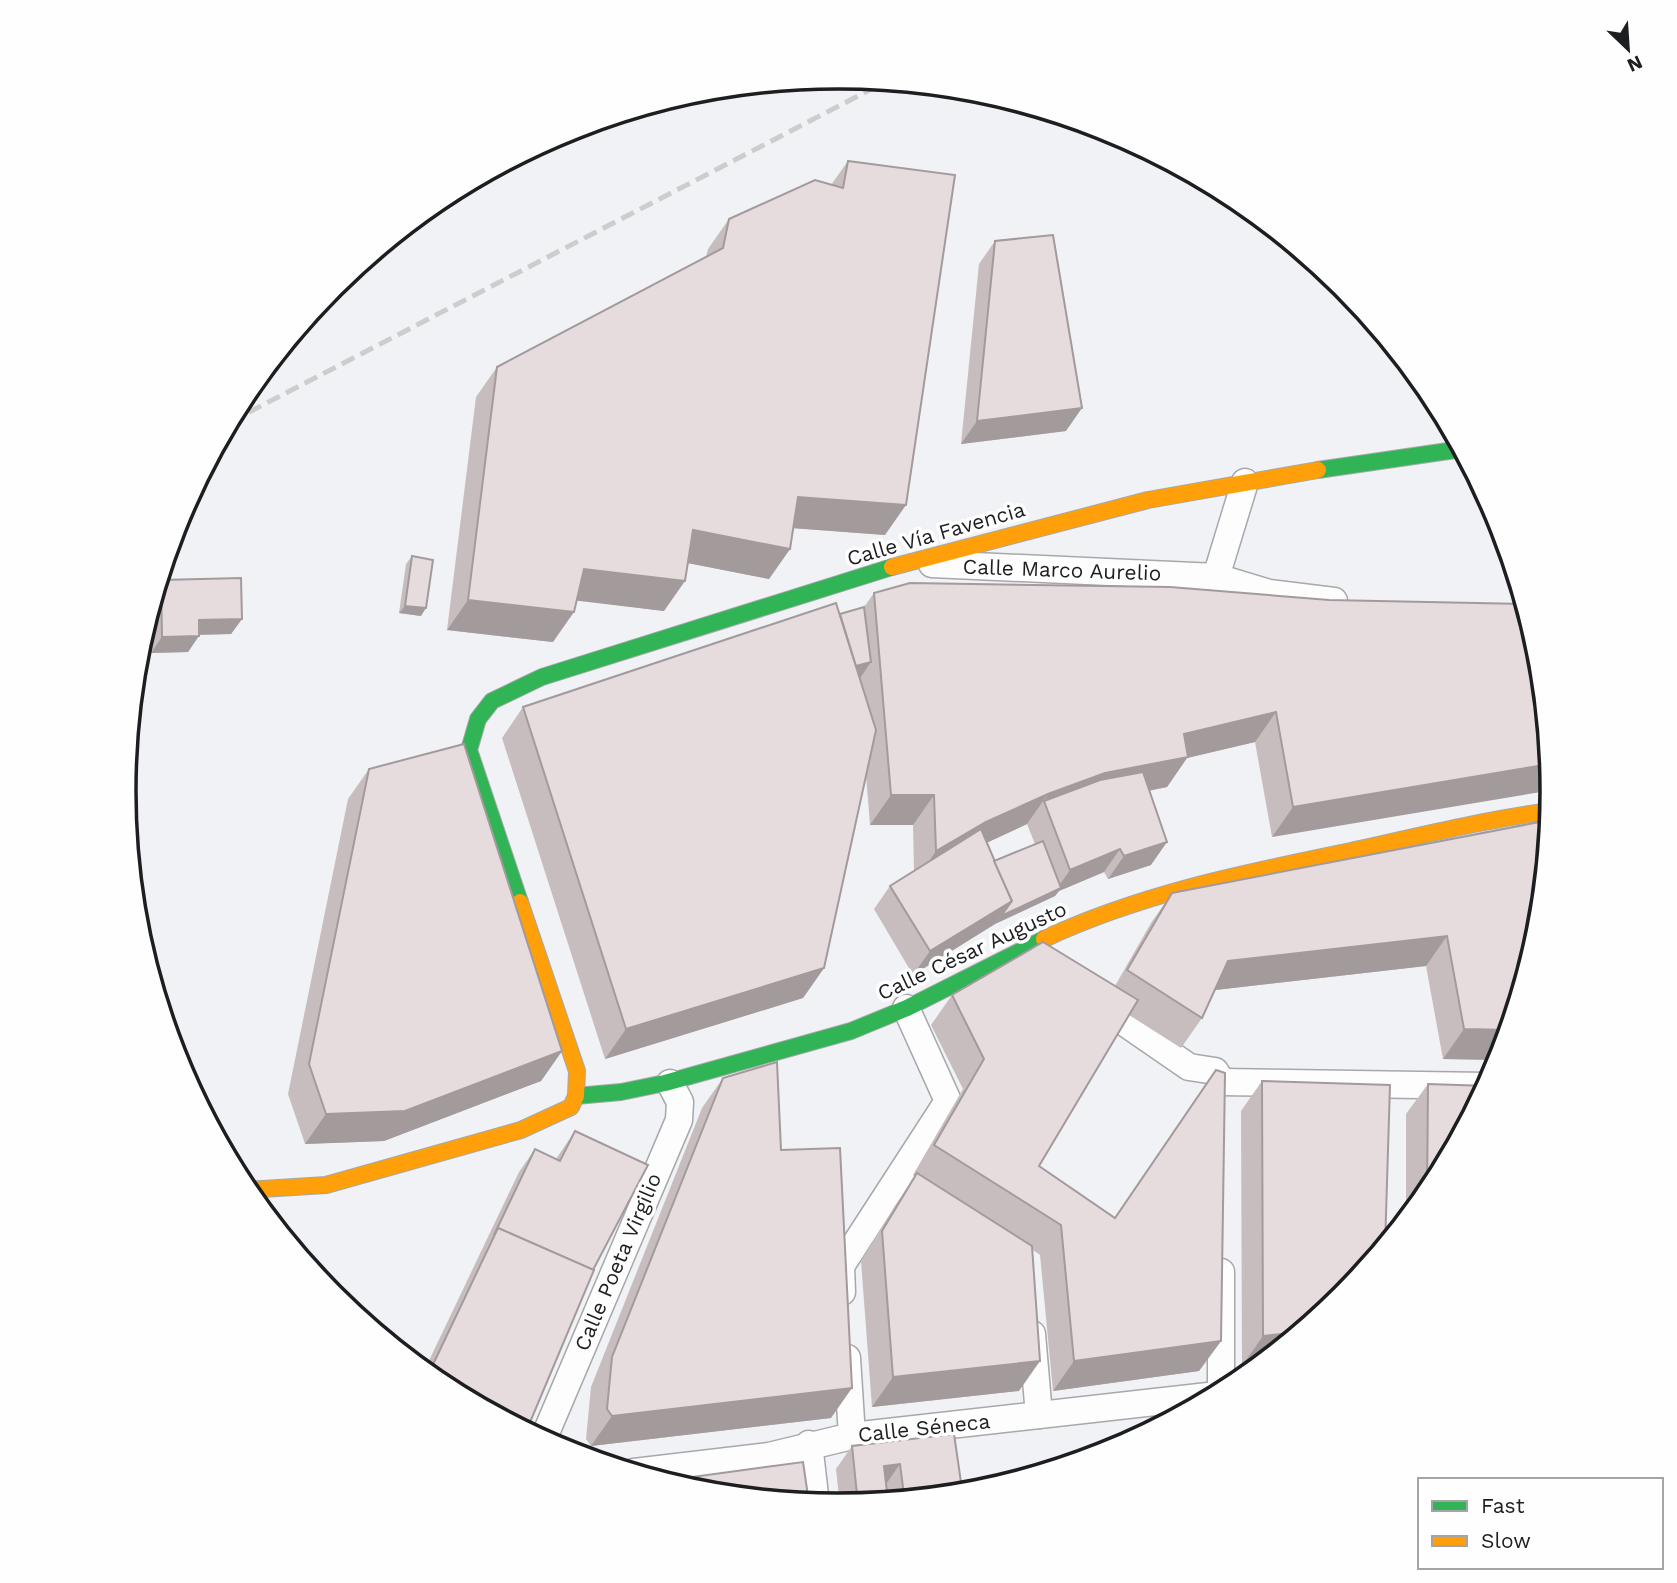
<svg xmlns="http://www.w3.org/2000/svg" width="1677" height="1583" viewBox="0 0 1677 1583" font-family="'Work Sans',sans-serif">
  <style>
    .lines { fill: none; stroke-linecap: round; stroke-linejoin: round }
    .street-casing { stroke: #a6a8aa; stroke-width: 29 }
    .fast-casing { stroke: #a6a8aa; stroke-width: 18 }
    .slow-casing { stroke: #a6a8aa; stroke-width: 18 }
    .street { stroke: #fdfdfe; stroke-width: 26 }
    .fast { stroke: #30b455; stroke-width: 16 }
    .slow { stroke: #ff9f0a; stroke-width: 16 }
    .rail { stroke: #cdcdce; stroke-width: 5; stroke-dasharray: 14 7; stroke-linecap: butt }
    .wall { fill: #c7bdbe; fill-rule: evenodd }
    .shaded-wall { fill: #a29a9b }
    .building { fill: #e7dcdd; stroke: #a29a9b; stroke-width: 2 }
    .labels { text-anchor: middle; stroke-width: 7; stroke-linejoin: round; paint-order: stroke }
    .street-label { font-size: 21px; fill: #1d1e20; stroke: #fefefe }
    .rim { fill: none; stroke: #1d1e20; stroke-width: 3.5 }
  </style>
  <rect width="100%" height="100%" fill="#f0f2f5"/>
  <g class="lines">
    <defs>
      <g id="street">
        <path d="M932,564L1216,577L1245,482"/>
        <path d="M1216,577L1269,593L1334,601"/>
        <path d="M1096,1003L1189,1067L1215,1071L1222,1082"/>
        <path d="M1222,1082L1487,1086"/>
        <path d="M842,1292L841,1266L948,1101L906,1008"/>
        <path d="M1032,1334L1039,1415"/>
        <path d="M847,1358L852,1436"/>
        <path d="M1221,1393V1272"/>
        <path d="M543,1440L679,1120L680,1102L670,1083"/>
        <path d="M809,1444L816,1504"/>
        <path d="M634,1472L769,1456L852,1436L1217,1395"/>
      </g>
      <g id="fast">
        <path d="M1318,470L1462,449"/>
        <path d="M520,902L469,750L478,719L492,701L542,677L892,567"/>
        <path d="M576,1096L621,1092L665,1083L851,1031L907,1008L1044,939"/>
      </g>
      <g id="slow">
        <path d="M892,567L1148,500L1318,470"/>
        <path d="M1044,939C1140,894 1244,873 1346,852C1415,837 1482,820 1551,811"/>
        <path d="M246,1190L326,1185L521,1130L571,1107L576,1096L577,1071L520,902"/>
      </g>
    </defs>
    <!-- street casing -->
    <use href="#street" class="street-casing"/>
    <!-- fast casing -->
    <use href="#fast" class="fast-casing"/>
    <!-- slow casing -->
    <use href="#slow" class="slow-casing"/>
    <!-- street -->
    <use href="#street" class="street"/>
    <!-- fast -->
    <use href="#fast" class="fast"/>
    <!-- slow -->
    <use href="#slow" class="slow"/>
    <!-- rail -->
    <path class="rail" d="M230,422L885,82"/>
  </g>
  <!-- wall -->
  <g class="wall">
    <path d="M848,161L885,535L793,528L790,549L769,579L688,563L664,611L577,600L553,642L447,630L476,397L497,367L706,257L708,249L729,219L831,185Z"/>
    <path d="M995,241L1066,431L961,444L979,264Z"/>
    <path d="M412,556L421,616L399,613L406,564Z"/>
    <path d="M161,580L242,619L231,634L199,635L188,652L151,653L150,612L159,583Z"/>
    <path d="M874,593L1329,600L1525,604L1272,837L1255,742L1187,758L1167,787L1149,791L1151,865L1108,879L1104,872L1059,891L1055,896L995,924L913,975L874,909L890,886L914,871L913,825H870L866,775L824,968L803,998L605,1059L502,738L523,707L864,607ZM1027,824L1035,844L994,861L986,843Z"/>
    <path d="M369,769L562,1051L541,1081L384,1141L305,1144L288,1094L348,799Z"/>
    <path d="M1172,893L1539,931L1500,1060L1443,1059L1426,966L1215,990L1202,1018L1181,1048L1129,1015L1039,1166L1221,1341L1199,1371L1053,1391L1040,1255L1033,1250L1019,1391L872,1407L861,1261L896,1204L915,1177L913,1175L963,1089L931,1025L952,995L1115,986L1151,923Z"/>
    <path d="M723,1078L781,1150L831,1418L591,1446L586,1439L591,1387L702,1108Z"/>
    <path d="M1262,1081L1343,1297L1261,1364L1242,1366L1241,1111Z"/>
    <path d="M1428,1084L1432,1189L1406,1221V1114Z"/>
    <path d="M575,1131L648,1165L441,1385L424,1371L519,1172L535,1149L556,1159Z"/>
    <path d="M852,1446L962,1489L959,1494L840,1506L836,1469Z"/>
  </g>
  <!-- shaded-wall -->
  <g class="shaded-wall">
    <path d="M1082,408L1066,431L961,444L977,421Z"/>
    <path d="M798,497L906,505L885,535L777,527Z"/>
    <path d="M693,530L790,549L769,579L672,560Z"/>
    <path d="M584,569L685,581L664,611L563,599Z"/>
    <path d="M468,600L574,612L553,642L447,630Z"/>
    <path d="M405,606L426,608L421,616L399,613Z"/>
    <path d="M242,619L231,634L188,635L199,620Z"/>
    <path d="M199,636L188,652L151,653L162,637Z"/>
    <path d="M871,662L860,678L842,670Z"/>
    <path d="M1276,712L1255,742L1187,758L1167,787L1084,803L1044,801L1048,794L1184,734Z"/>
    <path d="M1550,764L1553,790L1272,837L1293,807Z"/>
    <path d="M1048,794L1027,824L965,853L915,882L936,851L986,822Z"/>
    <path d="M891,795H934L913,825H870Z"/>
    <path d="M1167,842L1151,865L1108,879L1124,856Z"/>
    <path d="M1120,849L1104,872L1059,891L1055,896L995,924L1001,916L1056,890L1070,870Z"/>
    <path d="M1012,901L995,924L913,975L930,951Z"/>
    <path d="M1447,936L1426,966L1207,991L1228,961Z"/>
    <path d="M824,968L803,998L605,1059L626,1029Z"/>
    <path d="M1464,1029L1509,1030L1500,1060L1443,1059Z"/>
    <path d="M562,1051L541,1081L384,1141L305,1144L326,1114Z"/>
    <path d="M1300,1332L1261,1364L1242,1366L1263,1336Z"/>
    <path d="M1221,1341L1199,1371L1053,1391L1074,1361Z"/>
    <path d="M1040,1361L1019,1391L872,1407L893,1377Z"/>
    <path d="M852,1388L831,1418L591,1446L612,1416Z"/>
    <path d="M900,1464L884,1487V1466Z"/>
    <path d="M962,1489L959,1494L901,1500L904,1495Z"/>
  </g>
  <!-- building -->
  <g class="building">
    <path d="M848,161L955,175L906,505L798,497L790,549L693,530L685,581L584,569L574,612L468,600L497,367L723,248L729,219L815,180L843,188Z"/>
    <path d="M1053,235L1082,408L977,421L995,241Z"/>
    <path d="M412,556L433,560L426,608L405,606Z"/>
    <path d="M241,578L242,619L199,620V636L162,637L161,580Z"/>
    <path d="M910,583L1170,587L1329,600L1525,604L1539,653L1550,764L1293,807L1276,712L1184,734L1188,757L1105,773L1048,794L986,822L936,851L934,795H891L874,593Z"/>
    <path d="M836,603L876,730L824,968L626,1029L523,707Z"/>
    <path d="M864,607L871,662L856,666L840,614Z"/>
    <path d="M464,744L562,1051L405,1111L326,1114L309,1064L369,769Z"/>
    <path d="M1143,772L1167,842L1124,856L1120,849L1070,870L1044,801L1100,780Z"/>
    <path d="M1550,820L1539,931L1509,1030L1464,1029L1447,936L1228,961L1202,1018L1127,970L1172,893Z"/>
    <path d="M981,829L1012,901L930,951L890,886Z"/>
    <path d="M1043,841L1061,888L1001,916L1012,901L994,861Z"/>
    <path d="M1043,942L1138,1000L1039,1166L1115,1218L1216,1070L1225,1073L1221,1341L1074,1361L1061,1225L934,1145L984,1059L952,995Z"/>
    <path d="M777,1062L781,1150L840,1148L852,1388L612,1416L607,1409L612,1357L723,1078Z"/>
    <path d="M1262,1081L1390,1085L1385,1247L1343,1297L1300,1332L1263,1336Z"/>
    <path d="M1428,1084L1487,1086L1432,1189L1427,1196Z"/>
    <path d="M575,1131L648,1165L593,1270L498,1228L494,1235L535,1149L560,1161Z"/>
    <path d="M917,1173L1032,1246L1040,1361L893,1377L882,1231Z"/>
    <path d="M498,1228L594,1270L528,1427L521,1428L441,1385L428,1375Z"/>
    <path d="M954,1434L962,1489L904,1495L900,1464L884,1466L888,1501L858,1504L852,1446Z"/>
    <path d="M803,1462L809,1503L699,1492L663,1481Z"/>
  </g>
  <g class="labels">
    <!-- street labels -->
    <g class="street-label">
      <text transform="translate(936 534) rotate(-16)" y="7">Calle Vía Favencia</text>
      <text transform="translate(1062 570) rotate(2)" y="7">Calle Marco Aurelio</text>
      <text transform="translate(972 951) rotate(-25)" y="7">Calle César Augusto</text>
      <text transform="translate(618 1262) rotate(-67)" y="7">Calle Poeta Virgilio</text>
      <text transform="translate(924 1428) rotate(-6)" y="7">Calle Séneca</text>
    </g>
  </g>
  <!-- crop -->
  <path d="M0 0H1677V1583H0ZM136 791a702 702 0 1 1 1404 0a702 702 0 1 1-1404 0Z" fill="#fefefe" fill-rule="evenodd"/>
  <path class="rim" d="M136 791a702 702 0 1 1 1404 0a702 702 0 1 1-1404 0Z"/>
  <!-- legend -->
  <rect x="1418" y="1478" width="245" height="91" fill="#fefefe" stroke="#a4a4a5" stroke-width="2"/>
  <rect x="1432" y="1501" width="35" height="10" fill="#30b455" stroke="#a4a4a5" stroke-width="2"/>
  <text x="1481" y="1513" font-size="21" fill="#1d1e20">Fast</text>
  <rect x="1432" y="1536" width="35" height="10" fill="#ff9f0a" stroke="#a4a4a5" stroke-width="2"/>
  <text x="1481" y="1548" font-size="21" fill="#1d1e20">Slow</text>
  <!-- north arrow -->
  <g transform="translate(1628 49) rotate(155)" stroke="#fefefe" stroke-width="5" paint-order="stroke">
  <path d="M0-5L12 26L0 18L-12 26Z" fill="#1d1e20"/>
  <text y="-10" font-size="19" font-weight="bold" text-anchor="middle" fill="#1d1e20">N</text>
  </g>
</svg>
